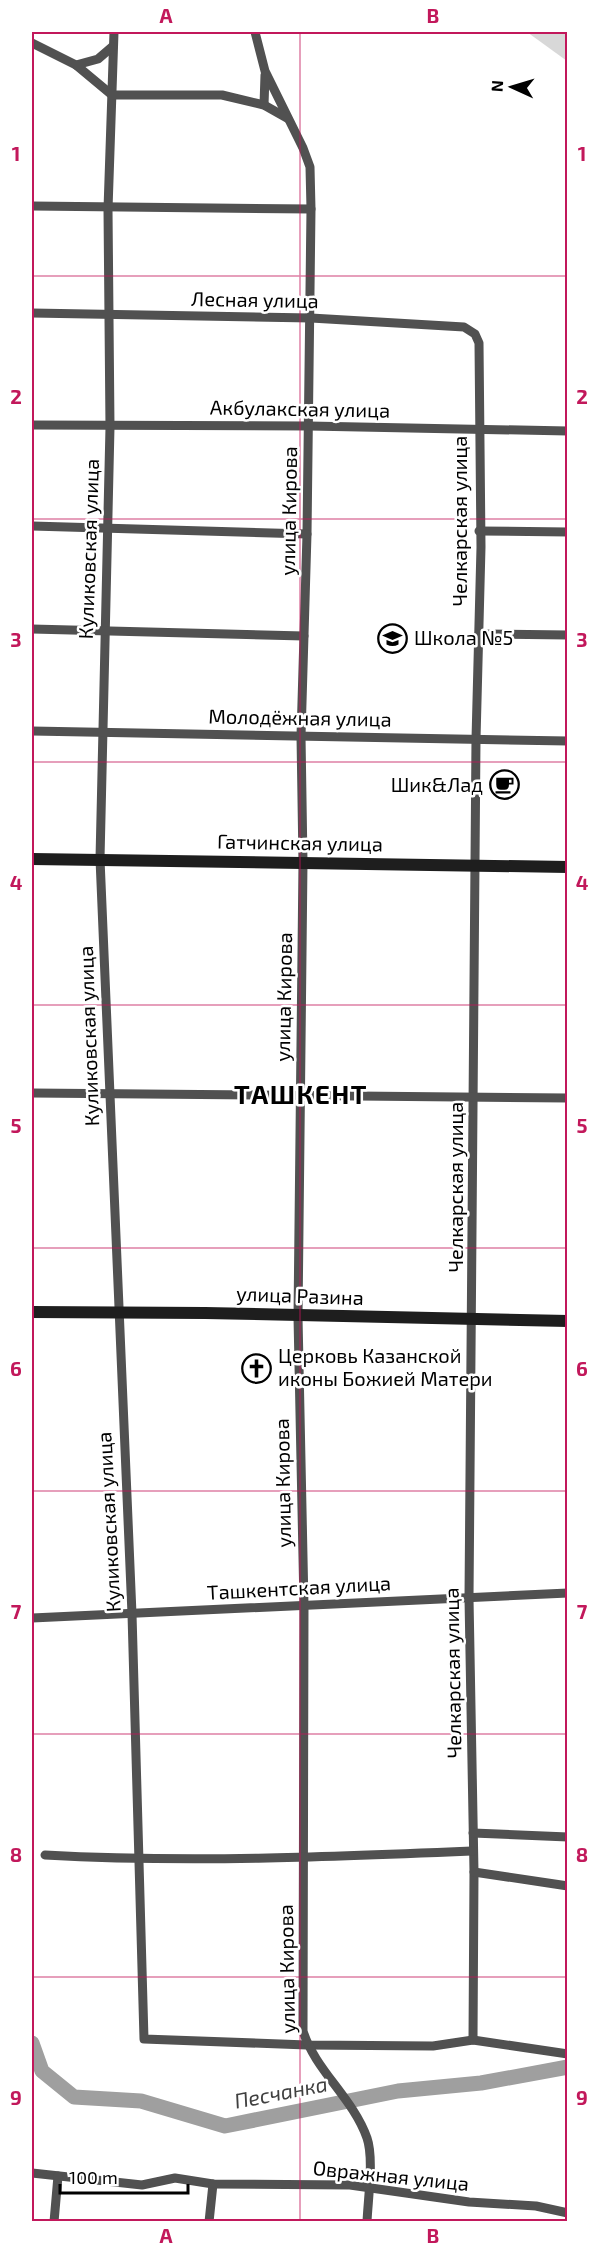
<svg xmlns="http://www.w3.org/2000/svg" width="599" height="2253" viewBox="0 0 599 2253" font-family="'Exo 2',sans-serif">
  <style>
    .green { fill: #d8d8d8 }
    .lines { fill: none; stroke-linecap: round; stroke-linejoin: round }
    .river { stroke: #9f9f9f; stroke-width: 15 }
    .street { stroke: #515151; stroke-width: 9 }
    .secondary { stroke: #1e1e1e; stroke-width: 12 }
    .grid { fill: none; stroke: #c2185b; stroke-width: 1.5; stroke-opacity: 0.55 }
    .labels { text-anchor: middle; stroke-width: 5; stroke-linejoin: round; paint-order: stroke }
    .street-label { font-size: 20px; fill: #000; stroke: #fff }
    .poi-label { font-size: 20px; fill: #000; stroke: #fff; text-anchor: start }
    .water-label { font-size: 21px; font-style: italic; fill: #404040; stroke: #fff }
    .district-label { font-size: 26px; font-weight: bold; letter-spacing: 1.5px; fill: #000; stroke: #fff }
    .neatline { fill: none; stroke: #c2185b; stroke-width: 2 }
    .grid-label { font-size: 20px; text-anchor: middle; font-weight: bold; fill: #c2185b }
  </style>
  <rect width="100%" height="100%" fill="#fff"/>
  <!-- green -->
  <path class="green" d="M527,32H567V61Z"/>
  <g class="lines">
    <!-- river -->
    <path class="river" d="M32,2043L42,2071L74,2097L141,2101L225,2126L398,2091L481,2083L568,2067"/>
    <!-- street -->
    <g class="street">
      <path d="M114,32L108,209L110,427L100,859L132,1614L144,2039L307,2045L433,2046L473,2040L568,2054"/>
      <path d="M255,32L265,71L303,148L310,167L311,209L307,534L301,736L303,862L298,1317L304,1605L303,2031C315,2070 353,2098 367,2138C374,2158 368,2199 367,2222"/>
      <path d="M32,43L76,65L112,95H222L264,105L287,118"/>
      <path d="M76,65L98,59L112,47"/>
      <path d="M264,105L265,75"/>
      <path d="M32,206L311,209"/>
      <path d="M32,313L311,318L464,327L475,334L479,343L481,547L476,739L469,1598L474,1872L473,2040"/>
      <path d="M32,425L309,426L568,431"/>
      <path d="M32,526L307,534"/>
      <path d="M479,531L568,532"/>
      <path d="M32,629L304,636"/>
      <path d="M479,634L568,635"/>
      <path d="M32,731L568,741"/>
      <path d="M32,1093L568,1098"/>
      <path d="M32,1618L568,1593"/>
      <path d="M473,1833L568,1837"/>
      <path d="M45,1855C188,1863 330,1857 473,1851"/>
      <path d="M474,1872L568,1886"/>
      <path d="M32,2173L142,2185L175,2178L213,2184L350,2185L469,2202L536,2206L568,2213"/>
      <path d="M54,2222L58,2176"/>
      <path d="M209,2222L213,2184"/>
    </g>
    <!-- secondary -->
    <g class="secondary">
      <path d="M32,859L568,867"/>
      <path d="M32,1312L205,1313L568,1321"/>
    </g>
  </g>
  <!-- grid -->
  <path class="grid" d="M300,32V2222M32,276H568M32,519H568M32,762H568M32,1005H568M32,1248H568M32,1491H568M32,1734H568M32,1977H568"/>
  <!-- icons -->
  <defs>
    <symbol id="school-ring" viewBox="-11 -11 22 22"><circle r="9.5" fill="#fff" stroke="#000" stroke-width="1.5"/><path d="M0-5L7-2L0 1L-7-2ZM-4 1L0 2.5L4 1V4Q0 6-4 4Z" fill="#000"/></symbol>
    <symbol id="cafe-ring" viewBox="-11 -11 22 22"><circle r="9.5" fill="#fff" stroke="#000" stroke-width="1.5"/><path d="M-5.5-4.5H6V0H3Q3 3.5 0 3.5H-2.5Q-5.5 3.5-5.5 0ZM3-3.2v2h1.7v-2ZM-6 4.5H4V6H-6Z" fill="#000"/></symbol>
    <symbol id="church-ring" viewBox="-11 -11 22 22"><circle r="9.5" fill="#fff" stroke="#000" stroke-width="1.5"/><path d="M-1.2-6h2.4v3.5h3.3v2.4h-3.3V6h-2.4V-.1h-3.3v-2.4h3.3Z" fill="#000"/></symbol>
  </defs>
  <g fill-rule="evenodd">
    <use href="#school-ring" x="376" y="622" width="33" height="33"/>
    <use href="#cafe-ring" x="488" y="768" width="33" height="33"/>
    <use href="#church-ring" x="240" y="1352" width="33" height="33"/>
  </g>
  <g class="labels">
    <!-- street labels -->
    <g class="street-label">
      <text transform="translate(255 300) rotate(1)" y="7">Лесная улица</text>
      <text transform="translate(300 409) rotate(1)" y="7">Акбулакская улица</text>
      <text transform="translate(289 511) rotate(-89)" y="7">улица Кирова</text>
      <text transform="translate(460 521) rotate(-90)" y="7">Челкарская улица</text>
      <text transform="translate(89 549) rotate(-88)" y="7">Куликовская улица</text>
      <text transform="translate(300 718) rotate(1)" y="7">Молодёжная улица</text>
      <text transform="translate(300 843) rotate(1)" y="7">Гатчинская улица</text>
      <text transform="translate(284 997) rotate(-89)" y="7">улица Кирова</text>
      <text transform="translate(89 1036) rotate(-92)" y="7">Куликовская улица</text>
      <text transform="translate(456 1187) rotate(-90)" y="7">Челкарская улица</text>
      <text transform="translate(300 1296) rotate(2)" y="7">улица Разина</text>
      <text transform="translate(283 1483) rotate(-91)" y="7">улица Кирова</text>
      <text transform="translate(109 1522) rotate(-93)" y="7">Куликовская улица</text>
      <text transform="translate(299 1588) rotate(-3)" y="7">Ташкентская улица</text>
      <text transform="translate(453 1673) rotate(-91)" y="7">Челкарская улица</text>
      <text transform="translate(287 1969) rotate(-91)" y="7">улица Кирова</text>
      <text transform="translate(391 2176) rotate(6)" y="7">Овражная улица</text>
    </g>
    <!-- poi labels -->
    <g class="poi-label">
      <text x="414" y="645">Школа №5</text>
      <text x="483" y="792" text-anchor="end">Шик&amp;Лад</text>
      <text x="278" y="1363">Церковь Казанской<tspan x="278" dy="23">иконы Божией Матери</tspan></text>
    </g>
    <!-- water labels -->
    <g class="water-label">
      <text transform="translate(281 2093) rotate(-11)" y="7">Песчанка</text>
    </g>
    <!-- district labels -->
    <g class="district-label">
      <text x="301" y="1104">ТАШКЕНТ</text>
    </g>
  </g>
  <!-- border -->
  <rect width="599" height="2253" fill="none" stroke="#ffffff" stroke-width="66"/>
  <!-- north arrow -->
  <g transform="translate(512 87) rotate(274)" stroke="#ffffff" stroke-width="4.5" paint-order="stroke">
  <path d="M0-4.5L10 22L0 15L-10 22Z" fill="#000000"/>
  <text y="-9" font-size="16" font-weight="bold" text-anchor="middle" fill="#000000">N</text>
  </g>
  <!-- scale -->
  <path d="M60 2184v9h128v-9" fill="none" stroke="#000000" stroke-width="3"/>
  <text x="69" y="2184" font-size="18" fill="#000000" stroke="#ffffff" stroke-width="4.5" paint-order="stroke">100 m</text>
  <rect x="33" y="33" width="533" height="2187" class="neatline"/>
  <g class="grid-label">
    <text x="166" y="23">A</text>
    <text x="433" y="23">B</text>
    <text x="16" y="161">1</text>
    <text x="582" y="161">1</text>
    <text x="16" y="404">2</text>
    <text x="582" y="404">2</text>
    <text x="16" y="647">3</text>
    <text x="582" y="647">3</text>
    <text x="16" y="890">4</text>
    <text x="582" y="890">4</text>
    <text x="16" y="1133">5</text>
    <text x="582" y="1133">5</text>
    <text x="16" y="1376">6</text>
    <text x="582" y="1376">6</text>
    <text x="16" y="1619">7</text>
    <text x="582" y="1619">7</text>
    <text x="16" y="1862">8</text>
    <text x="582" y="1862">8</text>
    <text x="16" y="2105">9</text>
    <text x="582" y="2105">9</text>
    <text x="166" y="2243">A</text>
    <text x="433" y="2243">B</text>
  </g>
</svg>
